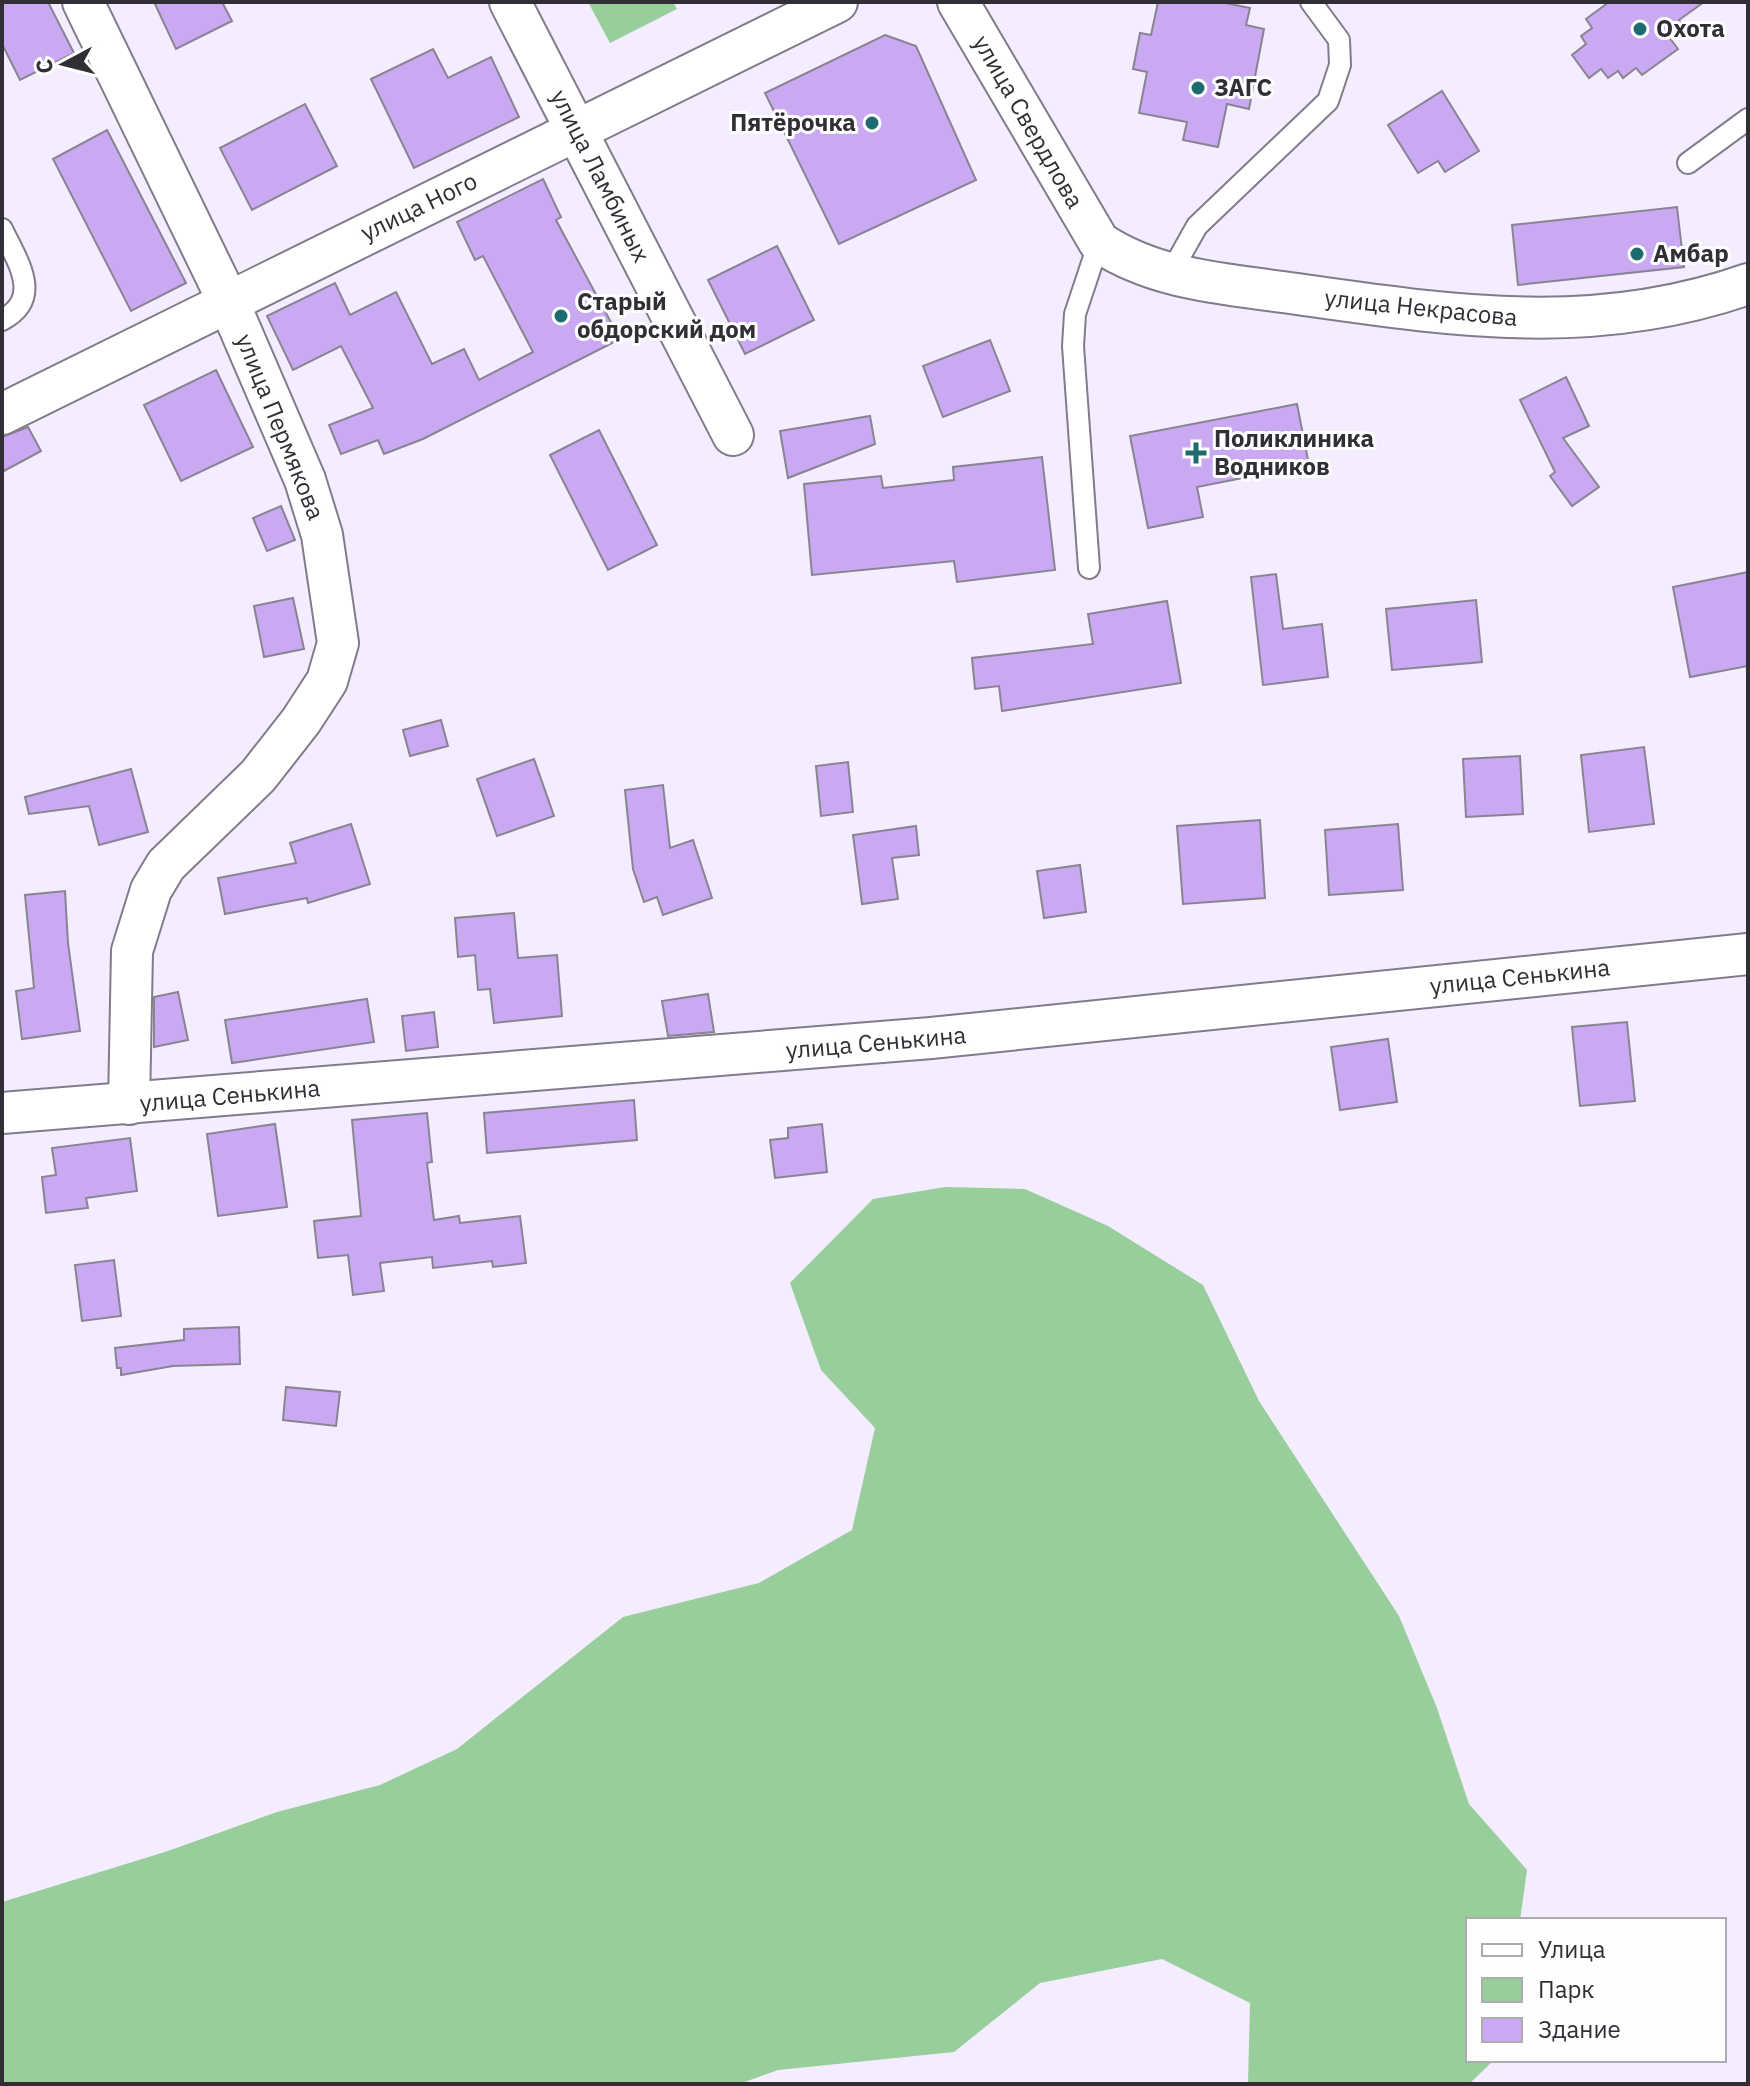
<svg xmlns="http://www.w3.org/2000/svg" width="1750" height="2086" viewBox="0 0 1750 2086" font-family="'IBM Plex Sans',sans-serif">
  <style>
    .green { fill: #98cd9c }
    .building { fill: #c8a9f2; stroke: #898392; stroke-width: 2 }
    .lines { fill: none; stroke-linecap: round; stroke-linejoin: round }
    .service-casing { stroke: #817b8a; stroke-width: 24 }
    .minor-casing { stroke: #817b8a; stroke-width: 44 }
    .service { stroke: #fff; stroke-width: 20 }
    .minor { stroke: #fff; stroke-width: 40 }
    .poi-dot { fill: #1e6a71; stroke: #fefefe; stroke-width: 3 }
    .labels { text-anchor: middle; stroke-width: 6; stroke-linejoin: round; paint-order: stroke }
    .poi-label { font-size: 24px; font-weight: bold; fill: #312e35; stroke: #fefefe; text-anchor: start }
    .street-label { font-size: 24px; fill: #312e35; stroke: #fefefe }
  </style>
  <rect width="100%" height="100%" fill="#f4edff"/>
  <!-- green -->
  <g class="green">
    <path d="M588,2H673L677,9L610,43Z"/>
    <path d="M945,1187L1025,1189L1108,1226L1203,1285L1259,1401L1399,1616L1437,1708L1469,1804L1527,1870L1520,1920H1468V2060H1494L1469,2084H1248L1250,2003L1162,1959L1040,1983L954,2052L778,2070L739,2084H2V1902L165,1852L277,1812L380,1785L457,1749L623,1617L759,1583L852,1530L875,1428L821,1370L790,1283L873,1199Z"/>
  </g>
  <!-- building -->
  <g class="building">
    <path d="M2,2H48L74,53L20,80L2,44Z"/>
    <path d="M154,2H222L232,21L176,49Z"/>
    <path d="M1158,2H1221L1250,8L1246,25L1264,29L1249,109L1227,104L1218,147L1183,140L1187,122L1139,113L1147,72L1133,69L1140,33L1151,35Z"/>
    <path d="M1609,2H1704L1679,20L1683,26L1669,37L1678,49L1642,75L1636,68L1623,78L1618,71L1608,78L1601,69L1589,78L1572,55L1586,44L1581,36L1592,28L1586,19Z"/>
    <path d="M885,35L916,46L976,180L839,244L765,93Z"/>
    <path d="M433,49L448,78L491,57L519,117L414,168L371,79Z"/>
    <path d="M1442,91L1479,151L1445,172L1438,161L1418,173L1388,125Z"/>
    <path d="M305,104L337,166L252,210L220,148Z"/>
    <path d="M107,130L186,283L131,311L53,159Z"/>
    <path d="M543,179L561,217L556,220L620,339L423,439L384,454L378,440L341,454L329,425L373,408L341,346L293,370L267,316L335,283L350,315L396,292L432,364L464,349L479,380L533,352L483,256L475,260L457,222Z"/>
    <path d="M1677,207L1684,267L1518,285L1512,225Z"/>
    <path d="M777,246L814,320L745,354L708,280Z"/>
    <path d="M990,340L1010,391L943,417L923,366Z"/>
    <path d="M216,370L253,447L181,481L144,405Z"/>
    <path d="M1566,377L1589,426L1563,438L1599,487L1572,506L1550,476L1555,472L1520,400Z"/>
    <path d="M1297,404L1309,465L1197,487L1203,517L1148,528L1130,436Z"/>
    <path d="M870,416L875,444L788,478L780,431Z"/>
    <path d="M28,427L41,451L2,472V437Z"/>
    <path d="M599,430L657,545L608,570L550,455Z"/>
    <path d="M1042,457L1055,570L957,582L954,561L812,575L804,484L881,476L883,488L954,480L953,467Z"/>
    <path d="M281,506L295,540L267,551L253,518Z"/>
    <path d="M1748,572V666L1690,677L1673,587Z"/>
    <path d="M1276,574L1283,629L1322,624L1328,677L1263,685L1251,577Z"/>
    <path d="M293,598L304,649L264,657L254,606Z"/>
    <path d="M1476,600L1482,662L1392,670L1386,609Z"/>
    <path d="M1167,601L1181,683L1002,711L999,686L975,689L972,658L1093,644L1088,614Z"/>
    <path d="M441,720L448,746L410,756L403,730Z"/>
    <path d="M1644,747L1654,824L1589,832L1581,755Z"/>
    <path d="M1520,756L1523,814L1466,817L1463,759Z"/>
    <path d="M534,759L554,816L497,836L477,779Z"/>
    <path d="M848,762L853,812L821,816L816,766Z"/>
    <path d="M131,769L148,832L99,845L89,806L29,814L25,797Z"/>
    <path d="M663,785L670,848L693,840L712,898L663,915L657,897L644,902L633,869L625,790Z"/>
    <path d="M1260,820L1265,898L1183,904L1177,826Z"/>
    <path d="M351,824L370,884L308,903L307,898L225,914L218,878L296,863L290,843Z"/>
    <path d="M1398,824L1403,890L1329,895L1325,830Z"/>
    <path d="M916,826L919,855L892,858L898,899L862,904L853,835Z"/>
    <path d="M1080,865L1086,912L1044,918L1037,871Z"/>
    <path d="M65,891L68,943L80,1031L22,1039L16,991L34,988L25,895Z"/>
    <path d="M514,913L518,958L557,955L562,1016L494,1023L490,989L478,990L475,955L458,957L455,918Z"/>
    <path d="M178,992L188,1040L154,1047V997Z"/>
    <path d="M708,994L714,1032L668,1036L662,1001Z"/>
    <path d="M367,999L374,1042L232,1063L225,1020Z"/>
    <path d="M434,1012L438,1047L406,1051L402,1016Z"/>
    <path d="M1627,1022L1635,1101L1580,1106L1572,1027Z"/>
    <path d="M1388,1039L1397,1102L1340,1110L1331,1047Z"/>
    <path d="M634,1100L637,1140L487,1153L484,1113Z"/>
    <path d="M427,1113L432,1162L427,1163L434,1220L459,1216L460,1223L520,1216L526,1263L493,1267L492,1261L433,1268L432,1257L380,1263L384,1291L353,1295L348,1255L318,1258L314,1221L361,1216L352,1120Z"/>
    <path d="M275,1124L287,1207L218,1216L207,1134Z"/>
    <path d="M822,1124L827,1172L775,1178L770,1140L788,1138V1128Z"/>
    <path d="M130,1138L137,1191L86,1198L88,1208L46,1213L42,1177L56,1175L52,1148Z"/>
    <path d="M114,1260L121,1316L82,1321L75,1265Z"/>
    <path d="M239,1327L240,1364L173,1366L121,1375V1368H117L115,1348L184,1340V1329Z"/>
    <path d="M286,1387L340,1392L336,1426L283,1420Z"/>
  </g>
  <g class="lines">
    <defs>
      <g id="service">
        <path d="M1688,163L1748,119"/>
        <path d="M2,229C17,261 44,298 2,320"/>
        <path d="M1170,274L1197,226L1328,101L1340,65L1339,40L1311,2"/>
        <path d="M1089,568L1073,346L1075,314L1099,242"/>
      </g>
      <g id="minor">
        <path d="M83,2L228,301L305,480L322,535L338,643L327,681L301,721L258,776L166,865L151,890L132,951L129,1104"/>
        <path d="M510,2L733,435"/>
        <path d="M958,2L1099,242C1157,281 1229,284 1297,294C1453,316 1594,338 1748,284"/>
        <path d="M2,414L837,2"/>
        <path d="M2,1113L931,1038L1748,954"/>
      </g>
    </defs>
    <!-- service casing -->
    <use href="#service" class="service-casing"/>
    <!-- minor casing -->
    <use href="#minor" class="minor-casing"/>
    <!-- service -->
    <use href="#service" class="service"/>
    <!-- minor -->
    <use href="#minor" class="minor"/>
  </g>
  <!-- markers -->
  <g class="poi-dot">
    <circle cx="1640" cy="29" r="8"/>
    <circle cx="1198" cy="88" r="8"/>
    <circle cx="872" cy="123" r="8"/>
    <circle cx="1637" cy="254" r="8"/>
    <circle cx="561" cy="316" r="8"/>
    <path d="M1192 441h8v8h8v8h-8v8h-8v-8h-8v-8h8z"/>
  </g>
  <g class="labels">
    <!-- poi labels -->
    <g class="poi-label">
      <text x="1656" y="37">Охота</text>
      <text x="1214" y="96">ЗАГС</text>
      <text x="856" y="131" text-anchor="end">Пятёрочка</text>
      <text x="1653" y="262">Амбар</text>
      <text x="577" y="310">Старый<tspan x="577" dy="28">обдорский дом</tspan></text>
      <text x="1214" y="447">Поликлиника<tspan x="1214" dy="28">Водников</tspan></text>
    </g>
    <!-- street labels -->
    <g class="street-label">
      <text transform="translate(1028 122) rotate(60)" y="8">улица Свердлова</text>
      <text transform="translate(600 176) rotate(63)" y="8">улица Ламбиных</text>
      <text transform="translate(419 207) rotate(-26)" y="8">улица Ного</text>
      <text transform="translate(1421 308) rotate(6)" y="8">улица Некрасова</text>
      <text transform="translate(280 427) rotate(68)" y="8">улица Пермякова</text>
      <text transform="translate(1520 977) rotate(-6)" y="8">улица Сенькина</text>
      <text transform="translate(876 1043) rotate(-5)" y="8">улица Сенькина</text>
      <text transform="translate(230 1096) rotate(-5)" y="8">улица Сенькина</text>
    </g>
  </g>
  <!-- border -->
  <rect width="1750" height="2086" fill="none" stroke="#312e35" stroke-width="8"/>
  <!-- legend -->
  <rect x="1466" y="1918" width="260" height="144" fill="#fefefe" stroke="#acabae" stroke-width="2"/>
  <rect x="1482" y="1944" width="40" height="12" fill="#ffffff" stroke="#acabae" stroke-width="2"/>
  <text x="1538" y="1958" font-size="24" fill="#312e35">Улица</text>
  <rect x="1482" y="1978" width="40" height="24" fill="#98cd9c" stroke="#acabae" stroke-width="2"/>
  <text x="1538" y="1998" font-size="24" fill="#312e35">Парк</text>
  <rect x="1482" y="2018" width="40" height="24" fill="#c8a9f2" stroke="#acabae" stroke-width="2"/>
  <text x="1538" y="2038" font-size="24" fill="#312e35">Здание</text>
  <!-- north arrow -->
  <g transform="translate(64 64) rotate(263)" stroke="#fefefe" stroke-width="6" paint-order="stroke">
  <path d="M0-6L14 30L0 20L-14 30Z" fill="#312e35"/>
  <text y="-12" font-size="22" font-weight="bold" text-anchor="middle" fill="#312e35">С</text>
  </g>
</svg>
